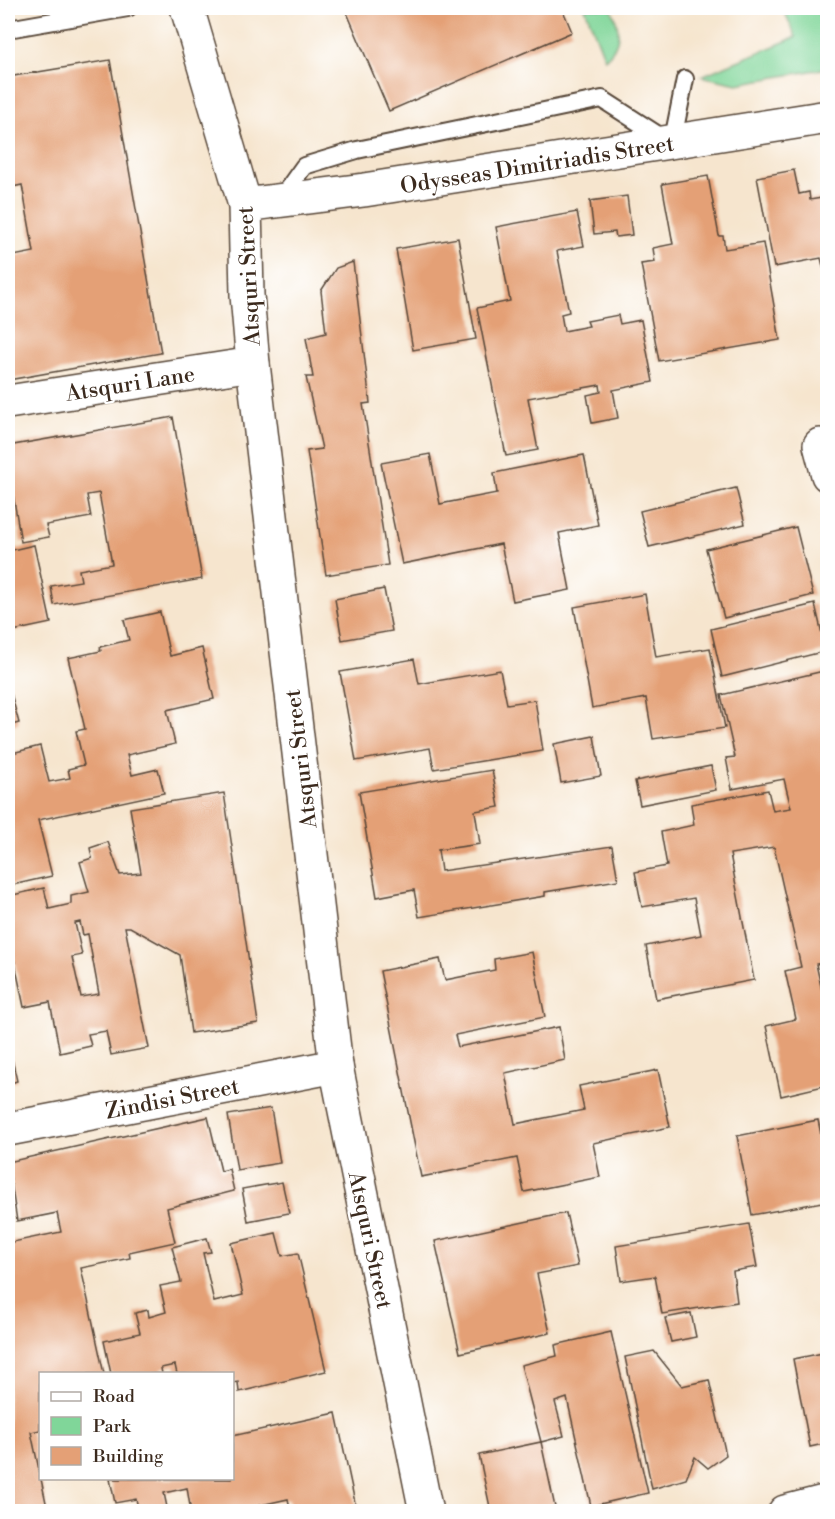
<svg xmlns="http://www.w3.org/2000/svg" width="835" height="1519" viewBox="0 0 835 1519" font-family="'Libre Bodoni',serif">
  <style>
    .green { fill: #80d699; stroke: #5e805c; stroke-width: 1.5 }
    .building { fill: #e4a076; fill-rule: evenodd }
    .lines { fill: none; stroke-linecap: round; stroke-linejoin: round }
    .lane-casing { stroke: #574638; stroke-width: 20 }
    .street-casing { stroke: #574638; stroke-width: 36 }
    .secondary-casing { stroke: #574638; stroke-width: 36 }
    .lane { stroke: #fff; stroke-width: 16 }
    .street { stroke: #fff; stroke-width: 33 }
    .secondary { stroke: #fff; stroke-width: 33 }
    .labels { text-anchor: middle; stroke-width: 4.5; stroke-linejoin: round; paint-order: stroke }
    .street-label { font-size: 22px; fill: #3b2a1e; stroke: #fff }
  </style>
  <rect width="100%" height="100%" fill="#fff"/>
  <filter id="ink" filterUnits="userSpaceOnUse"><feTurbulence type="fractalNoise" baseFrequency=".0167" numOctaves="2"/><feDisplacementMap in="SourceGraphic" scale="12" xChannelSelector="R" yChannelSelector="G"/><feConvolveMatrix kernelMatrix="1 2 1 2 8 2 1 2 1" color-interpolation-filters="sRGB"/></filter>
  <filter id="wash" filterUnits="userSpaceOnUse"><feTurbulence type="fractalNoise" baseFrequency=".008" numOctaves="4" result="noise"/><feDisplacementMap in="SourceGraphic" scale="24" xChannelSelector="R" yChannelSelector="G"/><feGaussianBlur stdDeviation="1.35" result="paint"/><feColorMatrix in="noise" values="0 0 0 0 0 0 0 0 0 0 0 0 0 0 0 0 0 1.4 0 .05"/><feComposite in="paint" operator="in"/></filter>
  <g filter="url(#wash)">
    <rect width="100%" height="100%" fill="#f6e5ce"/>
    <!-- green -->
    <g class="green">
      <path d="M585,8H611C620,27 623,43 605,59Z"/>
      <path d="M783,8H827V68L737,84L701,76L796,37Z"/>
    </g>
    <g id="blocks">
      <!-- building -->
      <g class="building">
        <path d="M345,8H562L572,32L389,111Z"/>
        <path d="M110,60L161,353L8,380V257L34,252L22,185L8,188V77Z"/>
        <path d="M794,170L799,194L809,192L810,200L828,197V286L821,258L774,267L757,177Z"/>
        <path d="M708,176L719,236H723L725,249L763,243L780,340L659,361L641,264L655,262L653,248L673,244L662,184Z"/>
        <path d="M627,196L632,235L616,237L615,232L594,234L590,201Z"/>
        <path d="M577,212L584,246L557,251L569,312L561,314L564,331L589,326L587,321L618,315L620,324L641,320L653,382L613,390L618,418L592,423L587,395L601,392L600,385L528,398L538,450L506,456L477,308L510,301L496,227Z"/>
        <path d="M458,238L476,339L413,350L396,249Z"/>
        <path d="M353,262L370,403L363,404L388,565L326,575L307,451L322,449L306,377H313L306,338L326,333L321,291L336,268Z"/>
        <path d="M173,417L202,579L54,605L51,586L81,581L79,570L112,564L99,493L87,495L91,517L46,525L49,537L21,542L13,494L8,495V446Z"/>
        <path d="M430,454L440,504L497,493L494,473L584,455L598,525L559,533L570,590L513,601L501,544L402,564L381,463Z"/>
        <path d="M736,488L745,524L649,547L640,511Z"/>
        <path d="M796,527L813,595L724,618L706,549Z"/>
        <path d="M34,545L51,623L8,632V551Z"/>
        <path d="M384,589L392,631L342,640L335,599Z"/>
        <path d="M645,594L656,657L710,648L725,728L653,739L646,698L592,708L574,607Z"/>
        <path d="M815,604L826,651L722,677L711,629Z"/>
        <path d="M160,612L170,656L202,648L214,699L167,710L175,744L127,755L132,775L158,769L164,793L38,820L52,876L8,886V754L40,746L49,782L70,778L68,769L84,765L76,731L85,729L68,658L101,651L100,647L129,640L124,620Z"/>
        <path d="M414,659L419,684L500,670L507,704L535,700L543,751L434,769L430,748L356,761L340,672Z"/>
        <path d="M828,670V739H825L828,754V962L816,964L822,991L828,990V1085L781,1096L766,1026L796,1019L785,971L801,967L774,847L730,854L754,980L656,999L646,946L701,935L694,898L642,907L635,872L667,866L661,832L694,825L691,804L768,790L773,811L791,808L784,779L732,789L726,758L735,757L721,695Z"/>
        <path d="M8,682L19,723L8,726Z"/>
        <path d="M594,736L601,776L561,783L554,744Z"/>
        <path d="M711,766L716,790L640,805L635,781Z"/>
        <path d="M492,770L499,807L475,811L480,844L438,850L441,871L612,846L618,880L545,892V896L419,917L414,890L377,897L359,792Z"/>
        <path d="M224,793L258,1023L191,1033L180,955L130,927H125L149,1048L111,1055L106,1031L88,1034L91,1046L60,1053L50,1002L24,1007L13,954L8,955V896L44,888L49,909L71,904V896L89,892L80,862L92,858L90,848L108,842L120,875L141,873L130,808ZM80,922L83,935L88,934L99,994L81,997L72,957L82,955L75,923Z"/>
        <path d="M532,952L545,1017L455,1035L458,1047L559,1027L565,1060L505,1073L515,1124L584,1110L579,1086L658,1070L670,1127L593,1143L600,1177L524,1192L517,1158L421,1177L380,971L440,959L445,980L495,970L494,959Z"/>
        <path d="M8,1041L17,1081L8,1084Z"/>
        <path d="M271,1108L280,1163L237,1170L228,1115Z"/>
        <path d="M208,1117L221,1171L229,1169L234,1191L167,1208L175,1242L129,1252L130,1258L81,1268L104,1374H40V1430L31,1432L48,1512H8V1243L61,1232L57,1213L17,1221L8,1162Z"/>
        <path d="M818,1120L828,1168V1201L752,1215L737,1136Z"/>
        <path d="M282,1182L289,1213L248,1221L242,1189Z"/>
        <path d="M566,1213L578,1266L537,1274L550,1333L460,1353L435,1241Z"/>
        <path d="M749,1224L757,1267L733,1271L737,1302L662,1314L655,1276L621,1281L616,1246Z"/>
        <path d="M276,1233L282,1256L298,1253L326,1371L239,1392L238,1382L232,1383V1374H177L175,1365L161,1368L162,1374H111L104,1341L140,1333L135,1313L148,1310L149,1317L166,1312L160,1286L181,1282L172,1247L207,1238L211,1252L203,1253L214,1302L243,1295L231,1243Z"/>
        <path d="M691,1313L696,1337L671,1342L665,1318Z"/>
        <path d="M611,1332L648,1493L591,1506L567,1398L555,1402L564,1436L541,1442L521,1365L557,1356L555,1345Z"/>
        <path d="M654,1351L682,1386L709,1380L726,1455L708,1468L695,1457L686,1479L652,1489L625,1357Z"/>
        <path d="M828,1352V1443L810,1447L793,1359Z"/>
        <path d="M336,1413L357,1512H291L288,1499L252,1507L253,1512H191L187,1488L164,1493L168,1512H139L136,1499L115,1503L110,1479H232V1436Z"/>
        <path d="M541,1442L556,1512H491L479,1455Z"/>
      </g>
    </g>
  </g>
  <g filter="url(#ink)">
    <use href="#blocks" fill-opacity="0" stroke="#574638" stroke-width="1.5"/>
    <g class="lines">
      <defs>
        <g id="lane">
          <path d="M8,29L128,8"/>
          <path d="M279,201L304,166L357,150L602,99L672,144L685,79"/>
        </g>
        <g id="street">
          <path d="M245,205L247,295L253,364L336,1066L426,1512"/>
          <path d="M8,402L253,364"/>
          <path d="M820,445L828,475"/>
          <path d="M8,1129L336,1066"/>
          <path d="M785,1512L828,1501"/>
        </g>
        <path id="secondary" d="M187,8L245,205L364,190L828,117"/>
      </defs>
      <!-- lane casing -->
      <use href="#lane" class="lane-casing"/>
      <!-- street casing -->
      <use href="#street" class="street-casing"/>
      <!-- secondary casing -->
      <use href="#secondary" class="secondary-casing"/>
      <!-- lane -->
      <use href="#lane" class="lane"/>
      <!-- street -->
      <use href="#street" class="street"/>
      <!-- secondary -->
      <use href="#secondary" class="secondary"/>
    </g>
  </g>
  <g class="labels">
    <!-- street labels -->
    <g class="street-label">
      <text transform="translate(537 164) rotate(-9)" y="8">Odysseas Dimitriadis Street</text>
      <text transform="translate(248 276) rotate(-93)" y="8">Atsquri Street</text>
      <text transform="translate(130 383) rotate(-9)" y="8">Atsquri Lane</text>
      <text transform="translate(300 759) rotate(-97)" y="8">Atsquri Street</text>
      <text transform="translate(172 1098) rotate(-11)" y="8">Zindisi Street</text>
      <text transform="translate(371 1240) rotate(78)" y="8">Atsquri Street</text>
    </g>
  </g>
  <!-- margin -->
  <rect width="835" height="1519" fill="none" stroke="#fff" stroke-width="30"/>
  <!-- legend -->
  <rect x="39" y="1372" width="195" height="108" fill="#ffffff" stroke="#b1aaa5" stroke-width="1.5"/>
  <rect x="51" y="1392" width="30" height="9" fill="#ffffff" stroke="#b1aaa5" stroke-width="1.5"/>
  <text x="93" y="1402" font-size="18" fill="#3b2a1e">Road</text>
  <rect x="51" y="1417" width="30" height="18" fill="#80d699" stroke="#b1aaa5" stroke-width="1.5"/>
  <text x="93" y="1432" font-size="18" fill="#3b2a1e">Park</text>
  <rect x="51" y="1447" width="30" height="18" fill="#e4a076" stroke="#b1aaa5" stroke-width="1.5"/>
  <text x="93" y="1462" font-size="18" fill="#3b2a1e">Building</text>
</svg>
